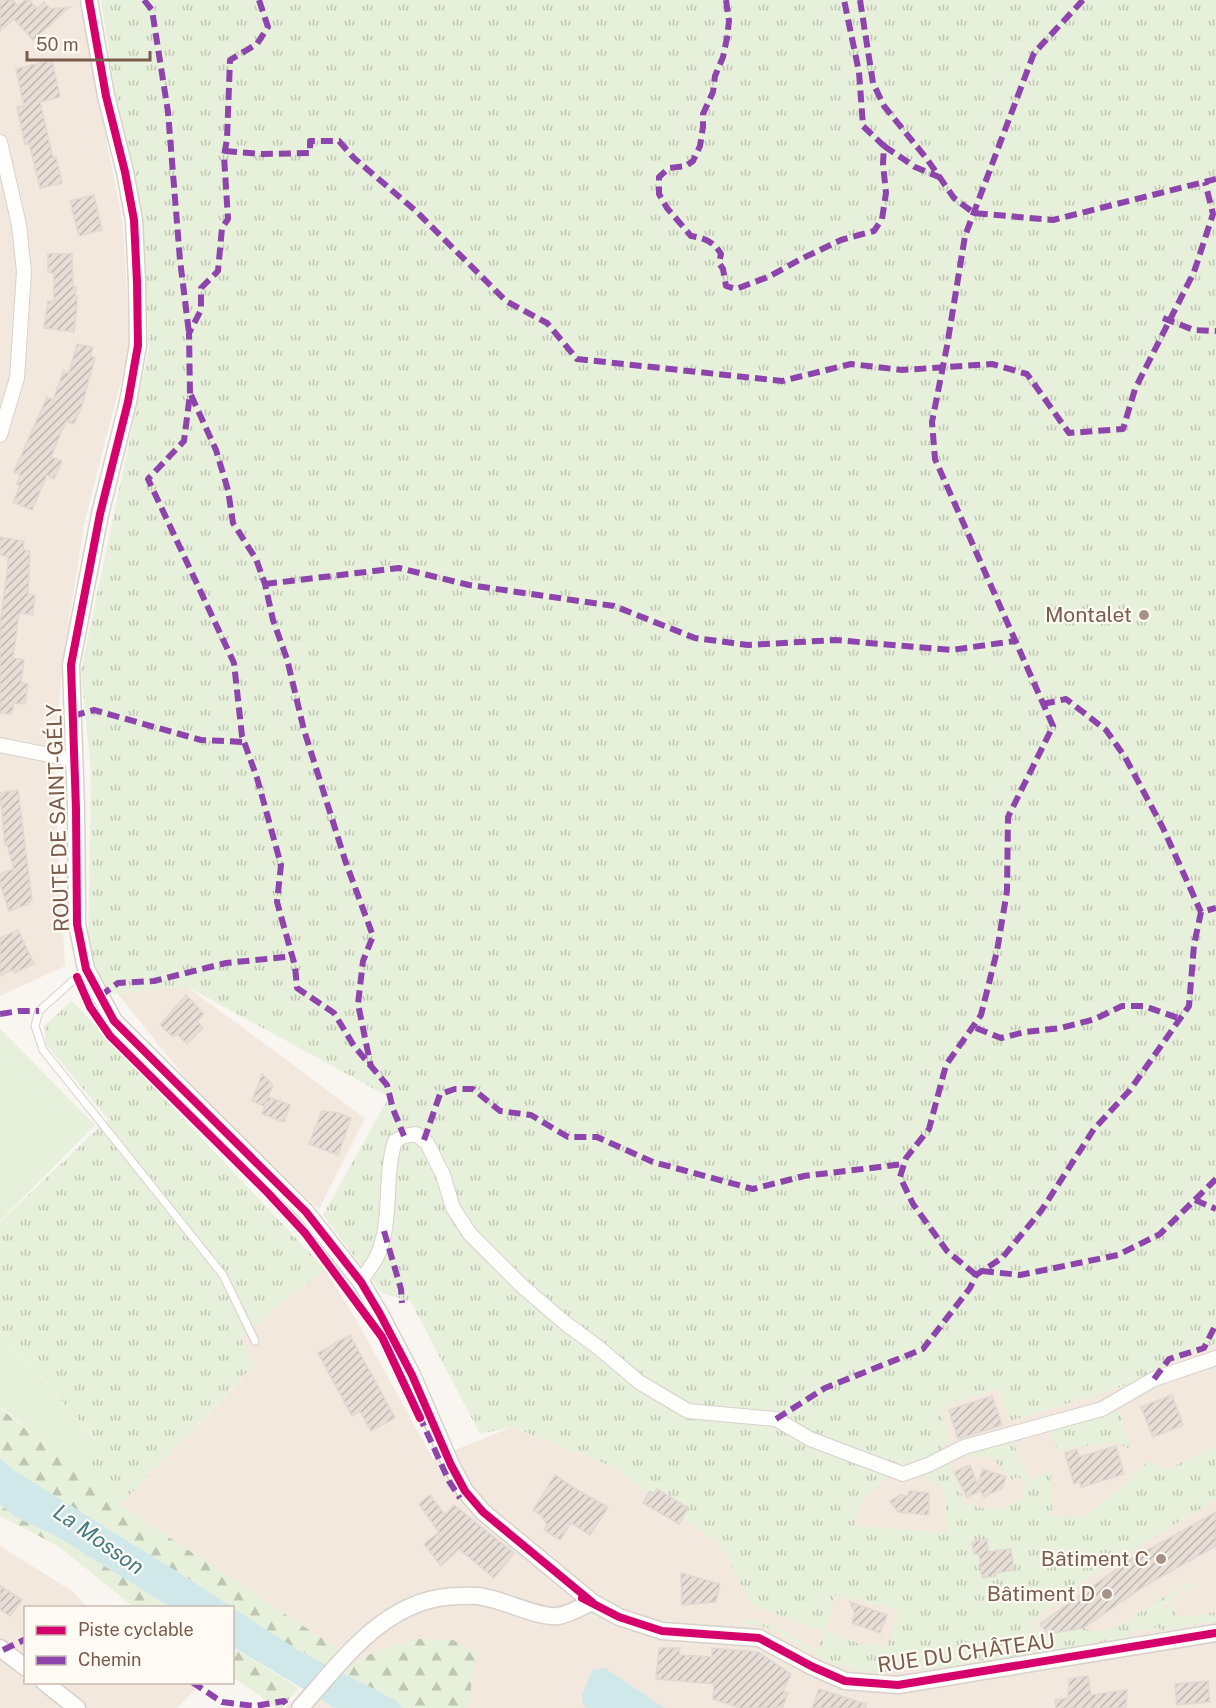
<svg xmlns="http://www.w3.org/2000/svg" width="1216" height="1708" viewBox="0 0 1216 1708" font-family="'Public Sans',sans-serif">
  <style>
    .residential { fill: #f2e8de }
    .grass { fill: url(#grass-tufts); fill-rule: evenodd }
    .forest { fill: url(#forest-firs) }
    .garden { fill: #e7f0db }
    .water { fill: #d0e8ea }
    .building { fill: url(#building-hatch); stroke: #e2d8d2; stroke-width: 1.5 }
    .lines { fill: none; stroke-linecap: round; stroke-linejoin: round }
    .service-casing { stroke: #d7d1cb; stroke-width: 9 }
    .minor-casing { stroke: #d7d1cb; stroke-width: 16 }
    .tertiary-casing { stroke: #d7d1cb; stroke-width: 19 }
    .service { stroke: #fefefd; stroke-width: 7 }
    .minor { stroke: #fefefd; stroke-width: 14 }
    .tertiary { stroke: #fefefd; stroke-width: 16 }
    .quiet { stroke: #8e44ad; stroke-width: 6; stroke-dasharray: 12 6; stroke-linecap: butt }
    .cycleway-casing { stroke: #fffaf3; stroke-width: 11 }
    .cycleway { stroke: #d6006c; stroke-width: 8 }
    .poi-dot { fill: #a69286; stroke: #fffaf3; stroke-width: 2 }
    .labels { text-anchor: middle; stroke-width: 4.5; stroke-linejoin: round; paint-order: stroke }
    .poi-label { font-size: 21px; fill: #7a5c4d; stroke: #fffaf3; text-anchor: end }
    .street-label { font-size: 21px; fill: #7a5c4d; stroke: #fffaf3 }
    .water-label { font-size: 22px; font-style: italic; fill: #437c86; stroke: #fffaf3 }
  </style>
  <defs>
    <pattern id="grass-tufts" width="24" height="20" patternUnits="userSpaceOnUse" patternTransform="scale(1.5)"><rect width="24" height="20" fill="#e7f0db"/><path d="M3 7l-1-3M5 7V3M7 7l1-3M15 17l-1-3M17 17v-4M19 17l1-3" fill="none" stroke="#c0c6b4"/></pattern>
    <pattern id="forest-firs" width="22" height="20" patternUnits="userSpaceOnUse" patternTransform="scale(1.5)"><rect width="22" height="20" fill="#e7f0db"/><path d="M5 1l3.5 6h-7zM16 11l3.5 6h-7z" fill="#c0c6b4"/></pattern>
    <pattern id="building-hatch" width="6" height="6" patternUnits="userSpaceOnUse" patternTransform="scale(1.5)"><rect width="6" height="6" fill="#e6ded7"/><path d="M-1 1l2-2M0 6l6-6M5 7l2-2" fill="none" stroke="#bfb7b1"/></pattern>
  </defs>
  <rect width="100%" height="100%" fill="#f9f5f0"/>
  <!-- residential -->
  <g class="residential">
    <path d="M0,0H79L123,224L130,346L85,520L62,665L54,782L65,966L0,996Z"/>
    <path d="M186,986L365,1118L319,1209L242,1139L194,1089L118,994Z"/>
    <path d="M325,1269L357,1321L433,1459L512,1427L611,1466L720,1545L752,1605L825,1631L860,1504L898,1464L950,1440L939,1407L998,1387L1011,1421L1121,1387L1216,1343V1708H285L341,1651L120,1505L254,1366L240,1337Z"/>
    <path d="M0,1546L72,1591L87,1607L26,1608V1682L201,1684L177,1708H0Z"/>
  </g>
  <!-- grass -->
  <g class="grass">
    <path d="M101,0H1216V1343L1121,1387L1010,1421L998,1388L939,1407L950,1440L941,1445L958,1488L967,1504C996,1512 999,1514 1024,1497L1025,1483L1018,1476L1012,1480L990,1456L970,1458L969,1451L1012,1440L1029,1480L1051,1471L1052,1516L1084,1517L1123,1486L1148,1461L1167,1469L1216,1447V1499L1100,1570L1045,1610L1031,1624L1042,1636L1085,1627L1090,1632L1116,1628L1122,1625L1152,1604L1195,1580L1198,1587L1178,1591L1172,1601L1163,1605L1164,1610L1173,1606L1178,1618L1216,1612V1621L1160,1631L1159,1627L1129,1632V1637L960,1666L873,1673L856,1670L826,1660L772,1629L743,1622L742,1620C771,1619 792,1638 817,1650L825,1632L752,1605L720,1545L611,1466L512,1427L480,1434L411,1302L382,1293L323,1215L389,1097L186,986L118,994L106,992L88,950L91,773L81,670L149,348L143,222L115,91ZM906,1461L945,1492L948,1533L854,1526L860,1504L898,1465ZM835,1595L896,1609L898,1616L887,1646L857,1643L825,1631Z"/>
    <path d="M72,1001L325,1269L240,1337L254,1365L120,1505L72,1467L96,1440L0,1331V1222L108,1119L46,1044L44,1026Z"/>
    <path d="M1120,1410L1130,1449L1115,1442L1057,1450L1050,1430Z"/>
  </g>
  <!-- forest -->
  <g class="forest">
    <path d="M0,1408L120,1505L341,1651L329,1666L296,1649L192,1581L12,1469L0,1458Z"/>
    <path d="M0,1504L14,1516L61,1539L170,1607H134L58,1546L0,1516Z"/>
    <path d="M418,1639L453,1640L476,1652L468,1708H403L395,1700L345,1674C356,1654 397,1645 418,1639Z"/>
    <path d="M232,1647L299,1688L281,1708H277L233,1677Z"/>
  </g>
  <!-- garden -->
  <g class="garden">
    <path d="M0,1029L95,1125L0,1221Z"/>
    <path d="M0,1331L96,1441L72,1467L0,1406Z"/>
  </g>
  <!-- water -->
  <g class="water">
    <path d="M0,1458L12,1469L192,1581L296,1649L395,1700L403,1708H335L233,1647L232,1608L170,1607L61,1539L14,1516L0,1504Z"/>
    <path d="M605,1668L665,1708H588L583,1705L582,1695L593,1669Z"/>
  </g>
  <!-- building -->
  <g class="building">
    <path d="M0,0H13L18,6L25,0H29L37,9L44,2L50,9L70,7L33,40L14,19L0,31Z"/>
    <path d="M52,60L60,97L40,102L53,158L56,157L62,183L40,188L29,143L25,145L17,107L24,106L16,69Z"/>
    <path d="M94,195L102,230L79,236L70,201Z"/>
    <path d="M48,254H72L73,287H76L75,296H77V305L74,332L44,328L48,301L54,302V273L48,272Z"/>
    <path d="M77,344L93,347L90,356L95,358L82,405L74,424L66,421L51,457L62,461L54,479L47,475L32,510L13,502L20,486L17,484L20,475L14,472L47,397L53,400L64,370L69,373Z"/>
    <path d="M0,537L24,541L23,550L30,551L28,594L35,595L33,615L19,613L13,658L24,660L21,683L28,684L25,704L14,703L12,714L0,713V624L8,565V556L0,555Z"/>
    <path d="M18,790L32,901L28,902L29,904L9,911L0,883V874L14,869L7,844L5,845L0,793Z"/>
    <path d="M18,930L34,964L14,973L12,970L0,976V938Z"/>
    <path d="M186,995L204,1014L197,1021L203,1028L187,1044L177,1034L173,1037L160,1025Z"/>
    <path d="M262,1074L273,1085L264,1106L252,1101Z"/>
    <path d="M268,1097L290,1105L284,1122L262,1114Z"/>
    <path d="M322,1111L339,1113L351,1118L338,1155L309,1144Z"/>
    <path d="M350,1335L395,1418L371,1431L360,1411L352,1416L318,1353Z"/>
    <path d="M1172,1395L1183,1425L1153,1437L1141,1407Z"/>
    <path d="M992,1396L1002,1425L958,1439L949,1410Z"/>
    <path d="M1116,1446L1124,1474L1081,1487L1080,1482L1074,1484L1065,1453L1077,1449L1079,1457Z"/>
    <path d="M970,1465L977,1484L983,1469L1006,1477L1002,1488L984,1497L979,1487L980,1491L967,1497L954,1472Z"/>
    <path d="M555,1475L574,1488L608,1507L590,1535L571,1523L560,1540L544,1530L547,1524L541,1515L533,1510Z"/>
    <path d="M657,1489L688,1508L679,1524L643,1503L650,1491L654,1494Z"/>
    <path d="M909,1491L929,1493V1515L898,1512L890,1501L900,1495L908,1496Z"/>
    <path d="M430,1495L445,1515L454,1505L514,1553L494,1578L459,1549L441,1566L424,1544L439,1532L419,1504Z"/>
    <path d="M1216,1512V1546L1143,1587L1083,1628L1048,1634L1040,1624L1128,1561Z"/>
    <path d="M987,1539L988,1552L1011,1549L1014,1570L995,1573L996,1576L982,1578L979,1554H974L972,1542Z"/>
    <path d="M681,1573L720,1584L716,1602L682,1605Z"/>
    <path d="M0,1586L22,1600L10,1616L0,1609Z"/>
    <path d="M850,1602L887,1615L880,1633L852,1623L855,1614Z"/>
    <path d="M659,1648H680L679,1655L712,1657V1648L758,1652L791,1674L783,1691L788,1693L782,1708L777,1706V1708H740L713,1699L714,1684L656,1679Z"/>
    <path d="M1088,1676L1091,1695L1127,1690L1126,1708H1056L1055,1700L1068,1698L1069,1679Z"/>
    <path d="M1208,1681L1210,1702L1177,1705L1175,1684Z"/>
    <path d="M819,1689L866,1704V1708H812Z"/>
  </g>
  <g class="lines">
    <defs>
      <path id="service" d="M86,969L39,1011L35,1026L43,1050L223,1275L255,1341"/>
      <g id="minor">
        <path d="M0,142L19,225L24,272L17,378L0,435"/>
        <path d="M0,745L75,760"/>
        <path d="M361,1282C366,1271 377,1261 380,1249C392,1214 384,1176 395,1141L404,1136L416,1134L427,1143L443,1175L453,1208L470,1234L522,1286L565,1323L599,1348L639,1382L688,1411L776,1419L810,1439L903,1474L928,1465L964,1447L1102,1409L1154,1379L1216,1358"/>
      </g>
      <g id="tertiary">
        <path d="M89,0L106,96L125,172L134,220L137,282L138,345L128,402L100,514L71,665L76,809L77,924L86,969L114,1021L306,1212L361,1282L380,1314L412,1375L451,1465L465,1491L483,1512L592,1602L619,1617L662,1631L759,1638L813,1667L845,1681L898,1685L1216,1633"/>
        <path d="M0,1648L26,1668"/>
        <path d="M44,1682L77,1708"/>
        <path d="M300,1708C344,1659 387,1596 460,1596C467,1596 475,1595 483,1597C504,1600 538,1618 558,1616C570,1614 581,1607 592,1602"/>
      </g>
    </defs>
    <!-- service casing -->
    <use href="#service" class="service-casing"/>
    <!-- minor casing -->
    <use href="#minor" class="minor-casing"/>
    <!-- tertiary casing -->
    <use href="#tertiary" class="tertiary-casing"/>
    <!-- service -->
    <use href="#service" class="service"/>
    <!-- minor -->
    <use href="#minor" class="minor"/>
    <!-- tertiary -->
    <use href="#tertiary" class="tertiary"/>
    <!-- quiet -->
    <g class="quiet">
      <path d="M144,0L152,10L168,112L180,260L189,333"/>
      <path d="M259,0L268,27L257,44L230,60L227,139L224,156L228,219L222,228L218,271L201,288V310L189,333L190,394L184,441L148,479L234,663L242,736L257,778L281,865L277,902L295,966L297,988L334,1013L354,1046L387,1085L393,1109L404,1136"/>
      <path d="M726,0L729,21L727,38L723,57L715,76L713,92L703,114V127L700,146L693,161L686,166L669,168L659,177V194L667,208L691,236C705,238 714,242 721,254L719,263L723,269L726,286L736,289L768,277L803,258L841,240L874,231L882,219L886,193L883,164L884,146L863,126L859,72L844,0"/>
      <path d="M860,0L873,83L884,106L927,159L954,198L974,213L1053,220L1216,179"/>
      <path d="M884,146L915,167L939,177"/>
      <path d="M225,151L261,154L310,153V141H339L354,158L416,211L506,301L547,323L577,359L782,381L851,364L902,370L992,364L1027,374L1069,433L1123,429L1135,389L1194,272L1213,214L1205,182"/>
      <path d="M1163,318L1194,330L1216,331"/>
      <path d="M191,395L216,450L228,490L233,523L256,559L265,584L273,620L287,659L304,730L346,863L373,936L363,961L358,1004L371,1067"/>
      <path d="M265,584L399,568L469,585L614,606L695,638L748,645L835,640L951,650L1015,641"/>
      <path d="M1043,704L1066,699L1106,730L1125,757L1163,828L1201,912"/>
      <path d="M73,716L94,710L201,740L244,742"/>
      <path d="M100,996L118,983L154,981L226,963L286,957L293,959"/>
      <path d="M0,1014L19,1011H39"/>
      <path d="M976,1028L1001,1038L1025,1032L1061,1028L1095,1019L1122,1006H1144L1181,1019"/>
      <path d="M424,1140L440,1094L455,1089H473L500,1111L531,1115L568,1137H597L653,1162L753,1189L804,1176L904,1164"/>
      <path d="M1195,1200L1216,1209"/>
      <path d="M384,1231L401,1289L402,1303"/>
      <path d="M982,1271L1020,1275L1118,1255L1160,1234L1216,1179"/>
      <path d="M976,1275L947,1251L913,1204L900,1177L906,1158L929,1129L946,1065L981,1015L997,951L1007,891L1008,817L1053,726L935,459L932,422L947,346L965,236L1034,53L1083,0"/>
      <path d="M1154,1379L1169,1359L1204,1348L1216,1324"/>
      <path d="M419,1415L449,1481L460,1498"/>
      <path d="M776,1419L825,1388L923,1349L970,1288L976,1275L1002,1258L1041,1211L1094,1129L1130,1090L1189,1006L1194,945L1201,912L1216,908"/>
      <path d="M3,1650L26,1639"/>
      <path d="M192,1682L222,1702L255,1706L284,1701L289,1708"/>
    </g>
    <defs>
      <g id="cycleway">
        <path d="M89,0L106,96L125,172L134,220L137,282L138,345L128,402L100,514L71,665L76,809L77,924L86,969L114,1021L306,1212L361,1282L380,1314L412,1375L451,1465L465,1491L483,1512L592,1602"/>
        <path d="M77,977L90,1007L110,1036L267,1192L305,1233L382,1337L420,1418"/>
        <path d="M582,1598L619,1617L662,1631L759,1638L813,1667L845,1681L898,1685L1216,1633"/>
      </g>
    </defs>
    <!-- cycleway casing -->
    <use href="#cycleway" class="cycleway-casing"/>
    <!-- cycleway -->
    <use href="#cycleway" class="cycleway"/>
  </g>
  <!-- markers -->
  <g class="poi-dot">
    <circle cx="1144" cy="615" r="6"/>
    <circle cx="1161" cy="1559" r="6"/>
    <circle cx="1107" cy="1594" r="6"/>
  </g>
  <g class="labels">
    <!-- poi labels -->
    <g class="poi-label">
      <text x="1132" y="622">Montalet</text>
      <text x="1149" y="1566">Bâtiment C</text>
      <text x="1095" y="1601">Bâtiment D</text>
    </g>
    <!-- street labels -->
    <g class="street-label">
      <text transform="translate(58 818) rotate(-92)" y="7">ROUTE DE SAINT-GÉLY</text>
      <text transform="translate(966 1653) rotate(-8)" y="7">RUE DU CHÂTEAU</text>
    </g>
    <!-- water labels -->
    <g class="water-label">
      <text transform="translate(99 1539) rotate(35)" y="8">La Mosson</text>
    </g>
  </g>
  <!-- legend -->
  <rect x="24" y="1606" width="210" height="78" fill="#fffaf3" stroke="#cabbb1" stroke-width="1.5"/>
  <rect x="36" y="1626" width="30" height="9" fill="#d6006c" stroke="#cabbb1" stroke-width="1.5"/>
  <text x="78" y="1636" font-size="18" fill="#7a5c4d">Piste cyclable</text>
  <rect x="36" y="1656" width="30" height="9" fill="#8e44ad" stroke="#cabbb1" stroke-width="1.5"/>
  <text x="78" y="1666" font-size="18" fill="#7a5c4d">Chemin</text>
  <!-- scale -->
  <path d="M27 51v9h123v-9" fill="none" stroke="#7a5c4d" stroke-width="3"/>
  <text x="36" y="51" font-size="18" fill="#7a5c4d" stroke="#fffaf3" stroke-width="4.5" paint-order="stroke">50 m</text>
</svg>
